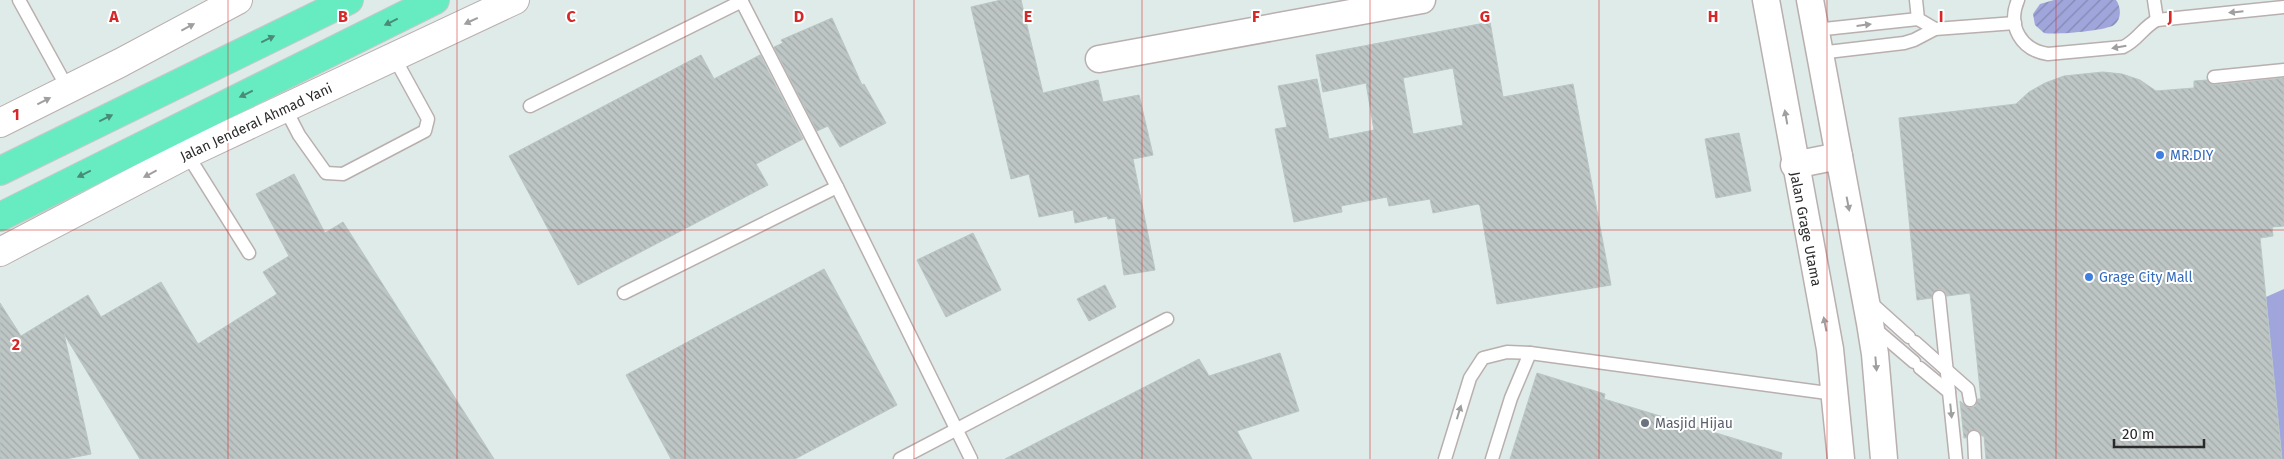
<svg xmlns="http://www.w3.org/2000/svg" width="2284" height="459" viewBox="0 0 2284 459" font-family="'Fira Sans',sans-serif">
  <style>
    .park { fill: #a0a6db }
    .garden { fill: url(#garden-furrows) }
    .building { fill: url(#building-back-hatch); stroke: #b8c6c4; fill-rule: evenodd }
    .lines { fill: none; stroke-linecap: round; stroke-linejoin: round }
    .lane-casing { stroke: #b9afae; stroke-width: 15 }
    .street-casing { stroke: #b9afae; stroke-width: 29 }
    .secondary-casing { stroke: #b9afae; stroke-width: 30 }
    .highway-casing { stroke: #c8c8c8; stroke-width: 30 }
    .lane { stroke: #fff; stroke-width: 12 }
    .street { stroke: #fff; stroke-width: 26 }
    .secondary { stroke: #fff; stroke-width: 28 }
    .highway { stroke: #67ecc2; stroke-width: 28 }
    .oneway { fill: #9f9f9f }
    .oneway2 { fill: #488b76 }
    .grid { fill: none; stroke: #d62828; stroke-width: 1; stroke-opacity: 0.55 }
    .shop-dot { fill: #3f7fe0; stroke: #fff; stroke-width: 2 }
    .worship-dot { fill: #6b7280; stroke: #fff; stroke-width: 2 }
    .labels { text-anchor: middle; stroke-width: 4; stroke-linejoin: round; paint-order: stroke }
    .street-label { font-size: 14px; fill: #2a2a2a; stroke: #fff }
    .shop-label { font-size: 14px; fill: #366cbe; stroke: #fff; text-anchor: start }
    .worship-label { font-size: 14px; fill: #5b616d; stroke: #fff; text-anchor: start }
    .grid-label { font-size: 16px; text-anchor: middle; font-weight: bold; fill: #d62828; stroke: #fff; stroke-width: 4; stroke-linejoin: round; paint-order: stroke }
  </style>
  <defs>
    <pattern id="garden-furrows" width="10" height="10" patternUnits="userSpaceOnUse" patternTransform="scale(1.25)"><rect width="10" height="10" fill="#a0a6db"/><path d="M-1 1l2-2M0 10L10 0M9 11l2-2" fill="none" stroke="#8387b2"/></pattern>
    <pattern id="building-back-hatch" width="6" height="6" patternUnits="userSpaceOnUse" patternTransform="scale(1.25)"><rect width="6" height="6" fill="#bdc6c5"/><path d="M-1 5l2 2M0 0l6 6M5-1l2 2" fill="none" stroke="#a3aaa9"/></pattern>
  </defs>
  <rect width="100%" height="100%" fill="#deebe8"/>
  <!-- park -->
  <path class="park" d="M2284,289V459H2282L2266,297Z"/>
  <!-- garden -->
  <path class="garden" d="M2054,0H2116C2121,7 2122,19 2114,25C2105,31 2055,35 2044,33L2035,25L2033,14L2040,4Z"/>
  <!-- building -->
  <g class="building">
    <path d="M1001,0H1021L1043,93L1098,80L1103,102L1139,95L1153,155L1133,159L1155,270L1124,275L1115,218L1108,219L1107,216L1075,223L1073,210L1039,217L1029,174L1011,179L971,7Z"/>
    <path d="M832,18L862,85L864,84L886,123L840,147L828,126L817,131L774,47L783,43L781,40Z"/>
    <path d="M1490,22L1503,97L1573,84L1611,285L1497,304L1480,206L1478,204L1433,213L1430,199L1389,206L1387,197L1341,206L1342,212L1294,222L1275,129L1287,127L1278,86L1317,79L1329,139L1374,130L1366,83L1323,92L1316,55ZM1453,68L1463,125L1413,134L1403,78Z"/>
    <path d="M701,55L714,79L760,55L803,139L756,164L768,185L578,285L509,156Z"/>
    <path d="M2103,72L2122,74L2140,80L2156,91L2194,88V81L2207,80L2215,85L2284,78V226L2272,227L2273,236L2260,238L2282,459H1986L1984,436H1982L1978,430H1970L1966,438H1964L1960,401L1967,407L1971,408L1976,406L1978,399H1981L1970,293L1947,296L1943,290L1938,289L1932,293L1931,298L1917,300L1899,118L2016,104L2029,92L2045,83L2064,76Z"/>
    <path d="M1739,133L1751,191L1716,198L1705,139Z"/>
    <path d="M294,174L325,233L343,222L494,459H140L64,334L91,454L66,459H0V303L21,336L88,295L101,317L161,282L198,344L277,294L263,272L289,256L256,194Z"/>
    <path d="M973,233L1001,290L946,317L917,260Z"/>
    <path d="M824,269L897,405L795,459H671L626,375Z"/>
    <path d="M1105,285L1116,307L1089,321L1077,299Z"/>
    <path d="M1280,353L1299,411L1237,431L1252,459H1005L1199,359L1209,376Z"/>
    <path d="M1537,373L1605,394L1604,399L1782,453L1781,459H1510Z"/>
  </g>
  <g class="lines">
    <defs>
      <g id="lane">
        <path d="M19,0L68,89"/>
        <path d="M741,0L837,187L971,459"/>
        <path d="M1916,0L1918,19L1935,29"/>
        <path d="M2018,0C2007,26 2021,50 2048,54L2123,47C2137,41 2143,27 2157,20L2284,7"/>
        <path d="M2154,0L2157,20"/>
        <path d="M1815,30L1918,19"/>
        <path d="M1819,53L1904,43L1914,40L1935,29L2015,23"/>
        <path d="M2214,77L2284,70"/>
        <path d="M530,106L742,1"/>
        <path d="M285,108L299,135L326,173L343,174L425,131L428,119L394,57"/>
        <path d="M187,154L249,253"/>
        <path d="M624,293L837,187"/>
        <path d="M1939,297L1949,392"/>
        <path d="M1869,301L1909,337"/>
        <path d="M1873,327L1914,362"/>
        <path d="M1915,342L1968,389L1970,400"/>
        <path d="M1920,368L1949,392L1956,459"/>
        <path d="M1974,437L1975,459"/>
        <path d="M900,459L1167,319"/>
        <path d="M1445,459L1470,378L1483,358L1507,352L1530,353L1835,394"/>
        <path d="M1492,459L1511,398L1530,353"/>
      </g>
      <g id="street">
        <path d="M1766,0L1830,349L1841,459"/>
        <path d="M1810,0L1870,323L1875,354L1884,459"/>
        <path d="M1099,59L1422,0"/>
        <path d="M1794,165L1839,156"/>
      </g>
      <g id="secondary">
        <path d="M0,123L120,63L238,0"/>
        <path d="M0,252L187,154L515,0"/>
      </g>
      <g id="highway">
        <path d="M0,171L349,0"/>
        <path d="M0,217L435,0"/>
      </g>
    </defs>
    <!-- lane casing -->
    <use href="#lane" class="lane-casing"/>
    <!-- street casing -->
    <use href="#street" class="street-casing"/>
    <!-- secondary casing -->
    <use href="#secondary" class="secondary-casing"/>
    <!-- highway casing -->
    <use href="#highway" class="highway-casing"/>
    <!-- lane -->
    <use href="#lane" class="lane"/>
    <!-- street -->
    <use href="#street" class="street"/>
    <!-- secondary -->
    <use href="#secondary" class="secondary"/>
    <!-- highway -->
    <use href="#highway" class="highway"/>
  </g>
  <!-- one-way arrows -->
  <defs><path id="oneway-solid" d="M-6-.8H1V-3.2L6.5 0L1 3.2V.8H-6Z" transform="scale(1.25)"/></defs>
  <g class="oneway">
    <use href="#oneway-solid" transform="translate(2236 12) rotate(174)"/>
    <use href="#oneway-solid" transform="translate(471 21) rotate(155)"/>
    <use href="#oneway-solid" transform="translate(1864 25) rotate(-7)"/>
    <use href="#oneway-solid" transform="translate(188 27) rotate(-28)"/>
    <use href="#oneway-solid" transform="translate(2119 47) rotate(170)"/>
    <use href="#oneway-solid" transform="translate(44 101) rotate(-27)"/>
    <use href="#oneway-solid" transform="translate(1786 117) rotate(-100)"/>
    <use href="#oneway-solid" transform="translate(150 174) rotate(152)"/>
    <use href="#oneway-solid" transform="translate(1848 204) rotate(79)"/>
    <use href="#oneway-solid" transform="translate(1825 324) rotate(-101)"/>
    <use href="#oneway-solid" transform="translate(1876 364) rotate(85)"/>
    <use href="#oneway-solid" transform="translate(1951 411) rotate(84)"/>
    <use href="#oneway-solid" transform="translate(1459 412) rotate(-73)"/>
  </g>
  <g class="oneway2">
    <use href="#oneway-solid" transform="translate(391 22) rotate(154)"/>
    <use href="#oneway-solid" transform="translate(268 39) rotate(-26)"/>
    <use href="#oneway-solid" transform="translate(246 94) rotate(154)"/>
    <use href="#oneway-solid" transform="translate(106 118) rotate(-26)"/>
    <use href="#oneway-solid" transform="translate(84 174) rotate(154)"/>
  </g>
  <!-- grid -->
  <path class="grid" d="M228,0V459M457,0V459M685,0V459M914,0V459M1142,0V459M1370,0V459M1599,0V459M1827,0V459M2056,0V459M0,230H2284"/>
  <!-- markers -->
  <g class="shop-dot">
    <circle cx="2160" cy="155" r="5"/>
    <circle cx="2089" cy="277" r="5"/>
  </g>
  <circle class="worship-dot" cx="1645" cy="423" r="5"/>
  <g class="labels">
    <!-- street labels -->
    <g class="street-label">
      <text transform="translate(256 122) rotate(-25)" y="5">Jalan Jenderal Ahmad Yani</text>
      <text transform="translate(1806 229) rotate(79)" y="5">Jalan Grage Utama</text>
    </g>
    <!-- shop labels -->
    <g class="shop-label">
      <text x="2170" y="160">MR.DIY</text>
      <text x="2099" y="282">Grage City Mall</text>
    </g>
    <!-- worship labels -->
    <g class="worship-label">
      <text x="1655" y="428">Masjid Hijau</text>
    </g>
  </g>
  <g class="grid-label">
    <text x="114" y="22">A</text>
    <text x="343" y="22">B</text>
    <text x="571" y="22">C</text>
    <text x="799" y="22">D</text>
    <text x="1028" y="22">E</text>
    <text x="1256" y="22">F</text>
    <text x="1485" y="22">G</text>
    <text x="1713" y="22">H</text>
    <text x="1941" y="22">I</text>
    <text x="2170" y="22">J</text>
    <text x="16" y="120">1</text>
    <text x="16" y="350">2</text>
  </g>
  <!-- scale -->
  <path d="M2114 439v8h90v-8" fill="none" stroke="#2a2a2a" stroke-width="2.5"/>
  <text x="2122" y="439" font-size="15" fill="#2a2a2a" stroke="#ffffff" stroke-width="4" paint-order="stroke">20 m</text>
</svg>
